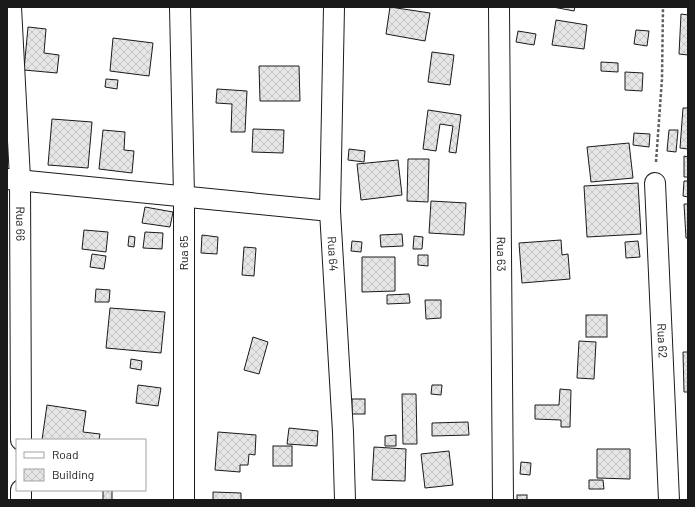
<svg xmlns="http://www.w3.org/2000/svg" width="695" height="507" viewBox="0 0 695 507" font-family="Barlow,sans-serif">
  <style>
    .building { fill: url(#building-cross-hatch); stroke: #1a1a1a }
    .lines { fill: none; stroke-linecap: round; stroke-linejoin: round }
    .street-casing { stroke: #1a1a1a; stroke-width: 22 }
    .path { stroke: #5f5f5f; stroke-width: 2.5; stroke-dasharray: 3 2; stroke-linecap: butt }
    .street { stroke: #fff; stroke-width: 20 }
    .labels { text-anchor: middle; stroke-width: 3; stroke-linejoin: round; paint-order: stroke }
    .street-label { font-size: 12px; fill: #1a1a1a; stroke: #fff }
  </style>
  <defs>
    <pattern id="building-cross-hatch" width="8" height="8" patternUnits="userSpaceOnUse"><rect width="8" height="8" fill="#e6e6e6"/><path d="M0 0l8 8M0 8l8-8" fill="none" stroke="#c5c5c5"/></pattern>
  </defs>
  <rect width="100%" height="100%" fill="#fff"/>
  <!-- building -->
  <g class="building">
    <path d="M390,7L430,13L425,41L386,34Z"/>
    <path d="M553,7H575L574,11Z"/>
    <path d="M681,14L688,15V55L679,54Z"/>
    <path d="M556,20L587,25L584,49L552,45Z"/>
    <path d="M28,27L46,29L44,53L59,55L57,73L24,70Z"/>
    <path d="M636,30L649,31L647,46L634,44Z"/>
    <path d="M518,31L536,34L534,45L516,42Z"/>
    <path d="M113,38L153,43L149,76L110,71Z"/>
    <path d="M432,52L454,55L450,85L428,82Z"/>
    <path d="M601,62L618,63V72L601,71Z"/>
    <path d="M259,66H299L300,101H260Z"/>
    <path d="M625,72L643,73L642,91L625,90Z"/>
    <path d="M106,79L118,80L117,89L105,87Z"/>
    <path d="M217,89L247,91L245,132H231L232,104L216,103Z"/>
    <path d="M683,108H688V149L680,148Z"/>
    <path d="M428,110L461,115L456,153L449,152L453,126L440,124L436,151L423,149Z"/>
    <path d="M52,119L92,122L88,168L48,165Z"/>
    <path d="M253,129L284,130L283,153L252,152Z"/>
    <path d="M103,130L125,132L124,150L134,151L132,173L99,169Z"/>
    <path d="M669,130H678L676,152L667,151Z"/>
    <path d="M634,133L650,134L649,147L633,145Z"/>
    <path d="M629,143L633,178L591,182L587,147Z"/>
    <path d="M349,149L365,151L364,162L348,160Z"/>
    <path d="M684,156L688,157V177H684Z"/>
    <path d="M408,159H429L428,202L407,201Z"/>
    <path d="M398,160L402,195L361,200L357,164Z"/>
    <path d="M684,181H688V197L683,196Z"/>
    <path d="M638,183L641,234L587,237L584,186Z"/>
    <path d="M431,201L466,203L464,235L429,233Z"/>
    <path d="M684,204H688V238H686Z"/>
    <path d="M145,207L173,212L170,227L142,223Z"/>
    <path d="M84,230L108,232L106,252L82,249Z"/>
    <path d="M145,232L163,233L162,249L143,248Z"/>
    <path d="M402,234L403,246L381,247L380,235Z"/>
    <path d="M202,235L218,237L217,254L201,253Z"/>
    <path d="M129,236L135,237L134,247L128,246Z"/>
    <path d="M414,236L423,237L422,249H413Z"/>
    <path d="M561,240L562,255L568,254L570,279L522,283L519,243Z"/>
    <path d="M352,241L362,242L361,252L351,251Z"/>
    <path d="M638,241L640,257L626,258L625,242Z"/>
    <path d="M244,247L256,248L254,276L242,275Z"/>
    <path d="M92,254L106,256L104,269L90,267Z"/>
    <path d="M418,255H428V266L418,265Z"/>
    <path d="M362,257H395V291L362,292Z"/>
    <path d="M96,289L110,290L109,302H95Z"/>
    <path d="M409,294L410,303L387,304V295Z"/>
    <path d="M425,300H441V318L426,319Z"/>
    <path d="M110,308L165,312L161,353L106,348Z"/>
    <rect x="586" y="315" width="21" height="22"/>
    <path d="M253,337L268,342L259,374L244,370Z"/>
    <path d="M579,341L596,342L594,379L577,378Z"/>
    <path d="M683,352H688V392H684Z"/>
    <path d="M131,359L142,361L141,370L130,368Z"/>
    <path d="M138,385L161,388L158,406L136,403Z"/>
    <path d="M432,385H442L441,395L431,394Z"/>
    <path d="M560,389L571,390L570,427H561V420L535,419V405H559Z"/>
    <path d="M402,394H416L417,444H403Z"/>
    <rect x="352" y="399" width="13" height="15"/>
    <path d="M47,405L86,411L83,432L100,434L99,440H42Z"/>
    <path d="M468,422L469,435L432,436V423Z"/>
    <path d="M289,428L318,431L317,446L287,444Z"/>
    <path d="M218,432L256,435L255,455L249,454L248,465H240V472L215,470Z"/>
    <path d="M396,435V446H385V436Z"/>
    <rect x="273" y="446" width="19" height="20"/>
    <path d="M374,447L406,449L405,481L372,480Z"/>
    <path d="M597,449H630V479L597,478Z"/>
    <path d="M449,451L453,485L425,488L421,454Z"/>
    <path d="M521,462L531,463L530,475L520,474Z"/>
    <path d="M589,480H603L604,489H589Z"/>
    <rect x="103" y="490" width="9" height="10"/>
    <path d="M213,492L241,493V500H213Z"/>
    <rect x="517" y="495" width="10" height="5"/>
  </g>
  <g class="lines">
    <defs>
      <g id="street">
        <path id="s1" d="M11,7L20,179L21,440"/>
        <path d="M180,7L184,196V500"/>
        <path id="s2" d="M334,7L330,211L343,432L345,500"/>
        <path id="s3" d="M499,7L503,500"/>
        <path d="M7,179L330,211"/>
        <path id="s4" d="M655,183L669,500"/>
        <path d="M21,490V500"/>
      </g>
    </defs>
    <!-- street casing -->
    <use href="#street" class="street-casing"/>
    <!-- path -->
    <path class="path" d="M656,162L662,79L663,7"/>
    <!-- street -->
    <use href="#street" class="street"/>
  </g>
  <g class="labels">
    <!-- street labels -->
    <g class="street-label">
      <text dy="4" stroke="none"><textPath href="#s1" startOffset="217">Rua 66</textPath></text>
      <text transform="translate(184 253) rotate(-90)" y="4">Rua 65</text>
      <text dy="4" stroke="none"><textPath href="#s2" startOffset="247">Rua 64</textPath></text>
      <text dy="4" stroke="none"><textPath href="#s3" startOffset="247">Rua 63</textPath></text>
      <text dy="4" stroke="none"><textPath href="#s4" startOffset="158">Rua 62</textPath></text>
    </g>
  </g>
  <!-- border -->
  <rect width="695" height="507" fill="none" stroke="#1a1a1a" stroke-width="16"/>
  <!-- legend -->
  <rect x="16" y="439" width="130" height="52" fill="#ffffff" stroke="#a3a3a3"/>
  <rect x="24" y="452" width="20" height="6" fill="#ffffff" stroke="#a3a3a3"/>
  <text x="52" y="459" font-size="12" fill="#1a1a1a">Road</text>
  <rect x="24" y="469" width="20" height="12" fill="url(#building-cross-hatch)" stroke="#a3a3a3"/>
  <text x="52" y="479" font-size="12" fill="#1a1a1a">Building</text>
</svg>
